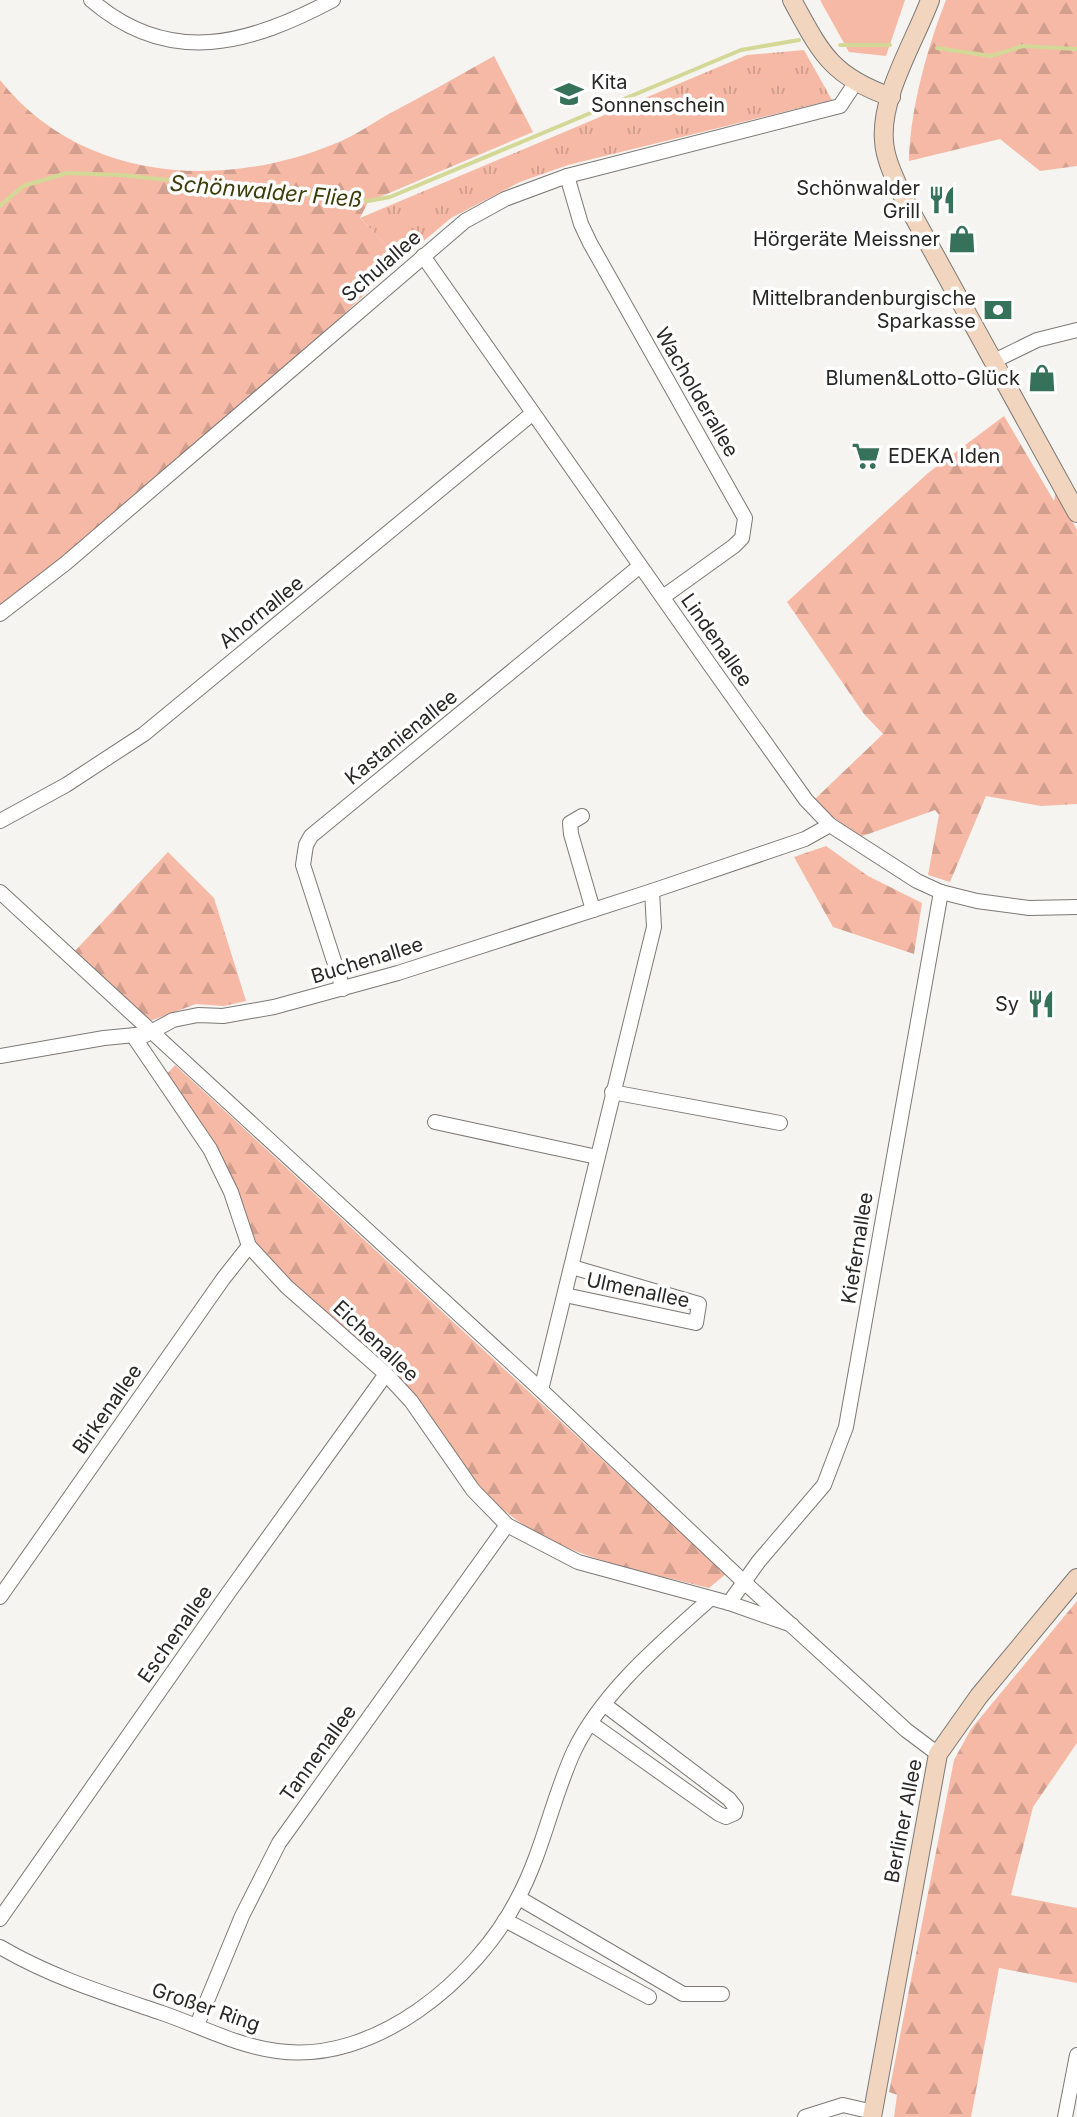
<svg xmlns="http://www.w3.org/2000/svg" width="1077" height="2117" viewBox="0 0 1077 2117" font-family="Inter,sans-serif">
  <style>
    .grass { fill: url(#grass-tufts) }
    .forest { fill: url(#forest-firs) }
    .park { fill: #f5b9a6 }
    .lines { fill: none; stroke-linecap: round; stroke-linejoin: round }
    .stream { stroke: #d4d896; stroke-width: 4 }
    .street-casing { stroke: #7c7976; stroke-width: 16 }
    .secondary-casing { stroke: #7c7976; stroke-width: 20 }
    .street { stroke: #fff; stroke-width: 14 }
    .secondary { stroke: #f1d5be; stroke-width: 18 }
    .labels { text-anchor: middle; stroke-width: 7; stroke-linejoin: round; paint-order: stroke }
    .poi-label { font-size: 20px; fill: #292827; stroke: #fff; text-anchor: end }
    .street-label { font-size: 20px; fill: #292827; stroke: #fff }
    .water-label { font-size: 22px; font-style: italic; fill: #3c3d0a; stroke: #fff }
  </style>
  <defs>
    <pattern id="grass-tufts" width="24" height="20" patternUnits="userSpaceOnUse" patternTransform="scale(2)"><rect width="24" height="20" fill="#f5b9a6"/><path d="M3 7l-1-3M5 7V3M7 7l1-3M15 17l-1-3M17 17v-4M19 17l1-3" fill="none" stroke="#d29f8f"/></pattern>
    <pattern id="forest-firs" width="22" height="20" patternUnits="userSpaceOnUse" patternTransform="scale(2)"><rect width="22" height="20" fill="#f5b9a6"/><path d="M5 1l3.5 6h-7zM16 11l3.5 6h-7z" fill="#d29f8f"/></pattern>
  </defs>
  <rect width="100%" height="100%" fill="#f6f4f0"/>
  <!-- grass -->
  <path class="grass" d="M804,50L832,100L568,165L520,182L451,218L401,260L360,218L747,55Z"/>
  <!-- forest -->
  <g class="forest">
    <path d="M946,0H1077V166L1040,171L1000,139L909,161C910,110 927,48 946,0Z"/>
    <path d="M494,56L533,132L368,202L360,218L401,260L206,445L0,614V80C80,181 220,191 334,144C352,137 370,125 387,115C423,96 458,76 494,56Z"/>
    <path d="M1004,416L1054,501L1056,490L1077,530V804L1041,806L986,796L950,882L928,875L939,815L935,810L860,837L832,816L815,799L883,734L864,714L787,602L928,473Z"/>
    <path d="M826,846L868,876L922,903L914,954L833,927L794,857Z"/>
    <path d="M168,852L214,898L246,1001L224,1006L196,1004L150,1021L74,952Z"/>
    <path d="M175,1065L726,1574L709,1588C622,1566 529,1552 472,1477C446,1443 426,1405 396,1374C354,1334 301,1302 265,1256C245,1230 241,1195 227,1167C211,1134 187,1105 166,1075Z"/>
    <path d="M1077,1601V1743L1033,1807L1011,1895L1077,1908V1983L999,1968L971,2117H894L897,2095L889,2092L954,1760L971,1729Z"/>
  </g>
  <!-- park -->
  <path class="park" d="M820,0H905L886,56L849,52Z"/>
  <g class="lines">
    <!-- stream -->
    <g class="stream">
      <path d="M840,45H890"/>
      <path d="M937,48L991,56L1023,46L1077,49"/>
      <path d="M0,206L23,186L67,173L121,175L368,201L390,197L741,50L799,40"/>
    </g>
    <defs>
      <g id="street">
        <path d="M91,0C170,68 250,44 333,0"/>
        <path d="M567,176L581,224L590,243L745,518L742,538L734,546L663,597"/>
        <path d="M423,256L710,665L806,800L830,825L917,881L941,892L977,901L1029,908L1077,907"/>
        <path d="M994,361L1037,340L1077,330"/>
        <path d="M0,614L66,563L465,221L505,199L567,176L840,106L856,82"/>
        <path d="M582,816L570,823L571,834L593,910"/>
        <path d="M0,821L66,785L144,734L533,413"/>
        <path d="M0,892L541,1390L744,1582L906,1730L938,1754"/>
        <path d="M343,989L303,865L306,845L311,836L640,566"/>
        <path d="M0,1056L104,1038L146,1034"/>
        <path d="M612,1092L780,1123"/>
        <path d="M435,1122L597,1157"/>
        <path d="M565,1295L696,1323L699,1304L572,1267"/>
        <path d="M541,1390L654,927L652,891"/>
        <path d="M0,1597L223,1279L249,1246"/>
        <path d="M729,1603L759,1561L824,1485L846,1427L941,892"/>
        <path d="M792,1625L729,1603L578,1562L507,1525L473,1490L411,1401L386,1374L287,1287L249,1246L231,1192L210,1149L136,1040L173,1020L198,1015L223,1016L274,1007L398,973L652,891L805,839L830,825"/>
        <path d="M592,1724L719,1814L726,1817L735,1813L736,1808L729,1799L605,1705"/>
        <path d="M519,1898L683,1994H722"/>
        <path d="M0,1919L229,1592L386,1374"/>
        <path d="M505,1920L649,1997"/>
        <path d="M0,1947C51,1977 106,1994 162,2013C200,2026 237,2046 277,2051C374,2065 476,1980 518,1898C543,1851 552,1799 574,1751C603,1691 661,1643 710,1599"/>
        <path d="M197,2025L242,1916L279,1843L507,1525"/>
        <path d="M805,2117L843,2105L873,2112"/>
        <path d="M1065,2117L1077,2055"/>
      </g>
      <g id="secondary">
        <path d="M792,0C821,53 831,76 891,97"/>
        <path d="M930,0C915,41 880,96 884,141C885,160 896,181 904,199L1077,513"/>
        <path d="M872,2117L938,1754L979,1696L1077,1578"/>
      </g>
    </defs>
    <!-- street casing -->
    <use href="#street" class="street-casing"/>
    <!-- secondary casing -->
    <use href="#secondary" class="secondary-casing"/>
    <!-- street -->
    <use href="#street" class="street"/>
    <!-- secondary -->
    <use href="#secondary" class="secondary"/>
  </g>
  <!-- icons -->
  <defs>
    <symbol id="school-bare" viewBox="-9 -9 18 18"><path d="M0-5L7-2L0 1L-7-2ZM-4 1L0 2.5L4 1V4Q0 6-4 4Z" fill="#36715a" stroke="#fff" stroke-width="2.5" paint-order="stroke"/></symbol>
    <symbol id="restaurant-bare" viewBox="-9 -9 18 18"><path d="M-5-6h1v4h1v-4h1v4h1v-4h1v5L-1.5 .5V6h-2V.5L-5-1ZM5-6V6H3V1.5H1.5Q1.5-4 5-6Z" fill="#36715a" stroke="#fff" stroke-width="2.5" paint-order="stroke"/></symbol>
    <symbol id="shop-bare" viewBox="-9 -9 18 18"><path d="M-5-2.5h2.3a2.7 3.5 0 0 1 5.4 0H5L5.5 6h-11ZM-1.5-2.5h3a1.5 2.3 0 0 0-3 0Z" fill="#36715a" stroke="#fff" stroke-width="2.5" paint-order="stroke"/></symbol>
    <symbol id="bank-bare" viewBox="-9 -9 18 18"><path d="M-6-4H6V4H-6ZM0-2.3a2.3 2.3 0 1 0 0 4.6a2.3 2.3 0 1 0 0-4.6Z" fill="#36715a" stroke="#fff" stroke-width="2.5" paint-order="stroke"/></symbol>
    <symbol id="supermarket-bare" viewBox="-9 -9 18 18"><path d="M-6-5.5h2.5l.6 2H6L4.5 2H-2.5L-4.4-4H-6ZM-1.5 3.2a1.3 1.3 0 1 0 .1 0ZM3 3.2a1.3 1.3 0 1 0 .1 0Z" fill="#36715a" stroke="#fff" stroke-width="2.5" paint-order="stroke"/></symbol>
  </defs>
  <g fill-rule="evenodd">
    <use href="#school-bare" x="549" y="74" width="40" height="40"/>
    <use href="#restaurant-bare" x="922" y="180" width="40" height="40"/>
    <use href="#shop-bare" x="942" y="219" width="40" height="40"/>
    <use href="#bank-bare" x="978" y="290" width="40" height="40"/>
    <use href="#shop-bare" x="1022" y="358" width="40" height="40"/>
    <use href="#supermarket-bare" x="846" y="436" width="40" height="40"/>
    <use href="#restaurant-bare" x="1021" y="984" width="40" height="40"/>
  </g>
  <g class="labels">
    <!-- poi labels -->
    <g class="poi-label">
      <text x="591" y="89" text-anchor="start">Kita<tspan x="591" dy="23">Sonnenschein</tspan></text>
      <text x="920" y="195">Schönwalder<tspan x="920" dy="23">Grill</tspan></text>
      <text x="940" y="246">Hörgeräte Meissner</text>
      <text x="976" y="305">Mittelbrandenburgische<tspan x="976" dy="23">Sparkasse</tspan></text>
      <text x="1020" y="385">Blumen&amp;Lotto-Glück</text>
      <text x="888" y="463" text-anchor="start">EDEKA Iden</text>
      <text x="1019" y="1011">Sy</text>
    </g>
    <!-- street labels -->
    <g class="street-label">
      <text transform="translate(381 266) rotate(-41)" y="7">Schulallee</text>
      <text transform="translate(697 392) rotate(60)" y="7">Wacholderallee</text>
      <text transform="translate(261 612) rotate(-39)" y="7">Ahornallee</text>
      <text transform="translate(717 640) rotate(55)" y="7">Lindenallee</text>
      <text transform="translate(401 737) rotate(-39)" y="7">Kastanienallee</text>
      <text transform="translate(367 960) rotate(-17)" y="7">Buchenallee</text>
      <text transform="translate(857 1248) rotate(-81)" y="7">Kiefernallee</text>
      <text transform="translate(638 1290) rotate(12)" y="7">Ulmenallee</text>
      <text transform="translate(376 1341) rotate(43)" y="7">Eichenallee</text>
      <text transform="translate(107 1409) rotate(-55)" y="7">Birkenallee</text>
      <text transform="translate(175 1634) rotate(-55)" y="7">Eschenallee</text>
      <text transform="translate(318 1753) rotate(-54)" y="7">Tannenallee</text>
      <text transform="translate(903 1821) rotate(-79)" y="7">Berliner Allee</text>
      <text transform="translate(206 2007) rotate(19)" y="7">Großer Ring</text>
    </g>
    <!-- water labels -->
    <g class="water-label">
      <text transform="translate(266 191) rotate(5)" y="8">Schönwalder Fließ</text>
    </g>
  </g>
</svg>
